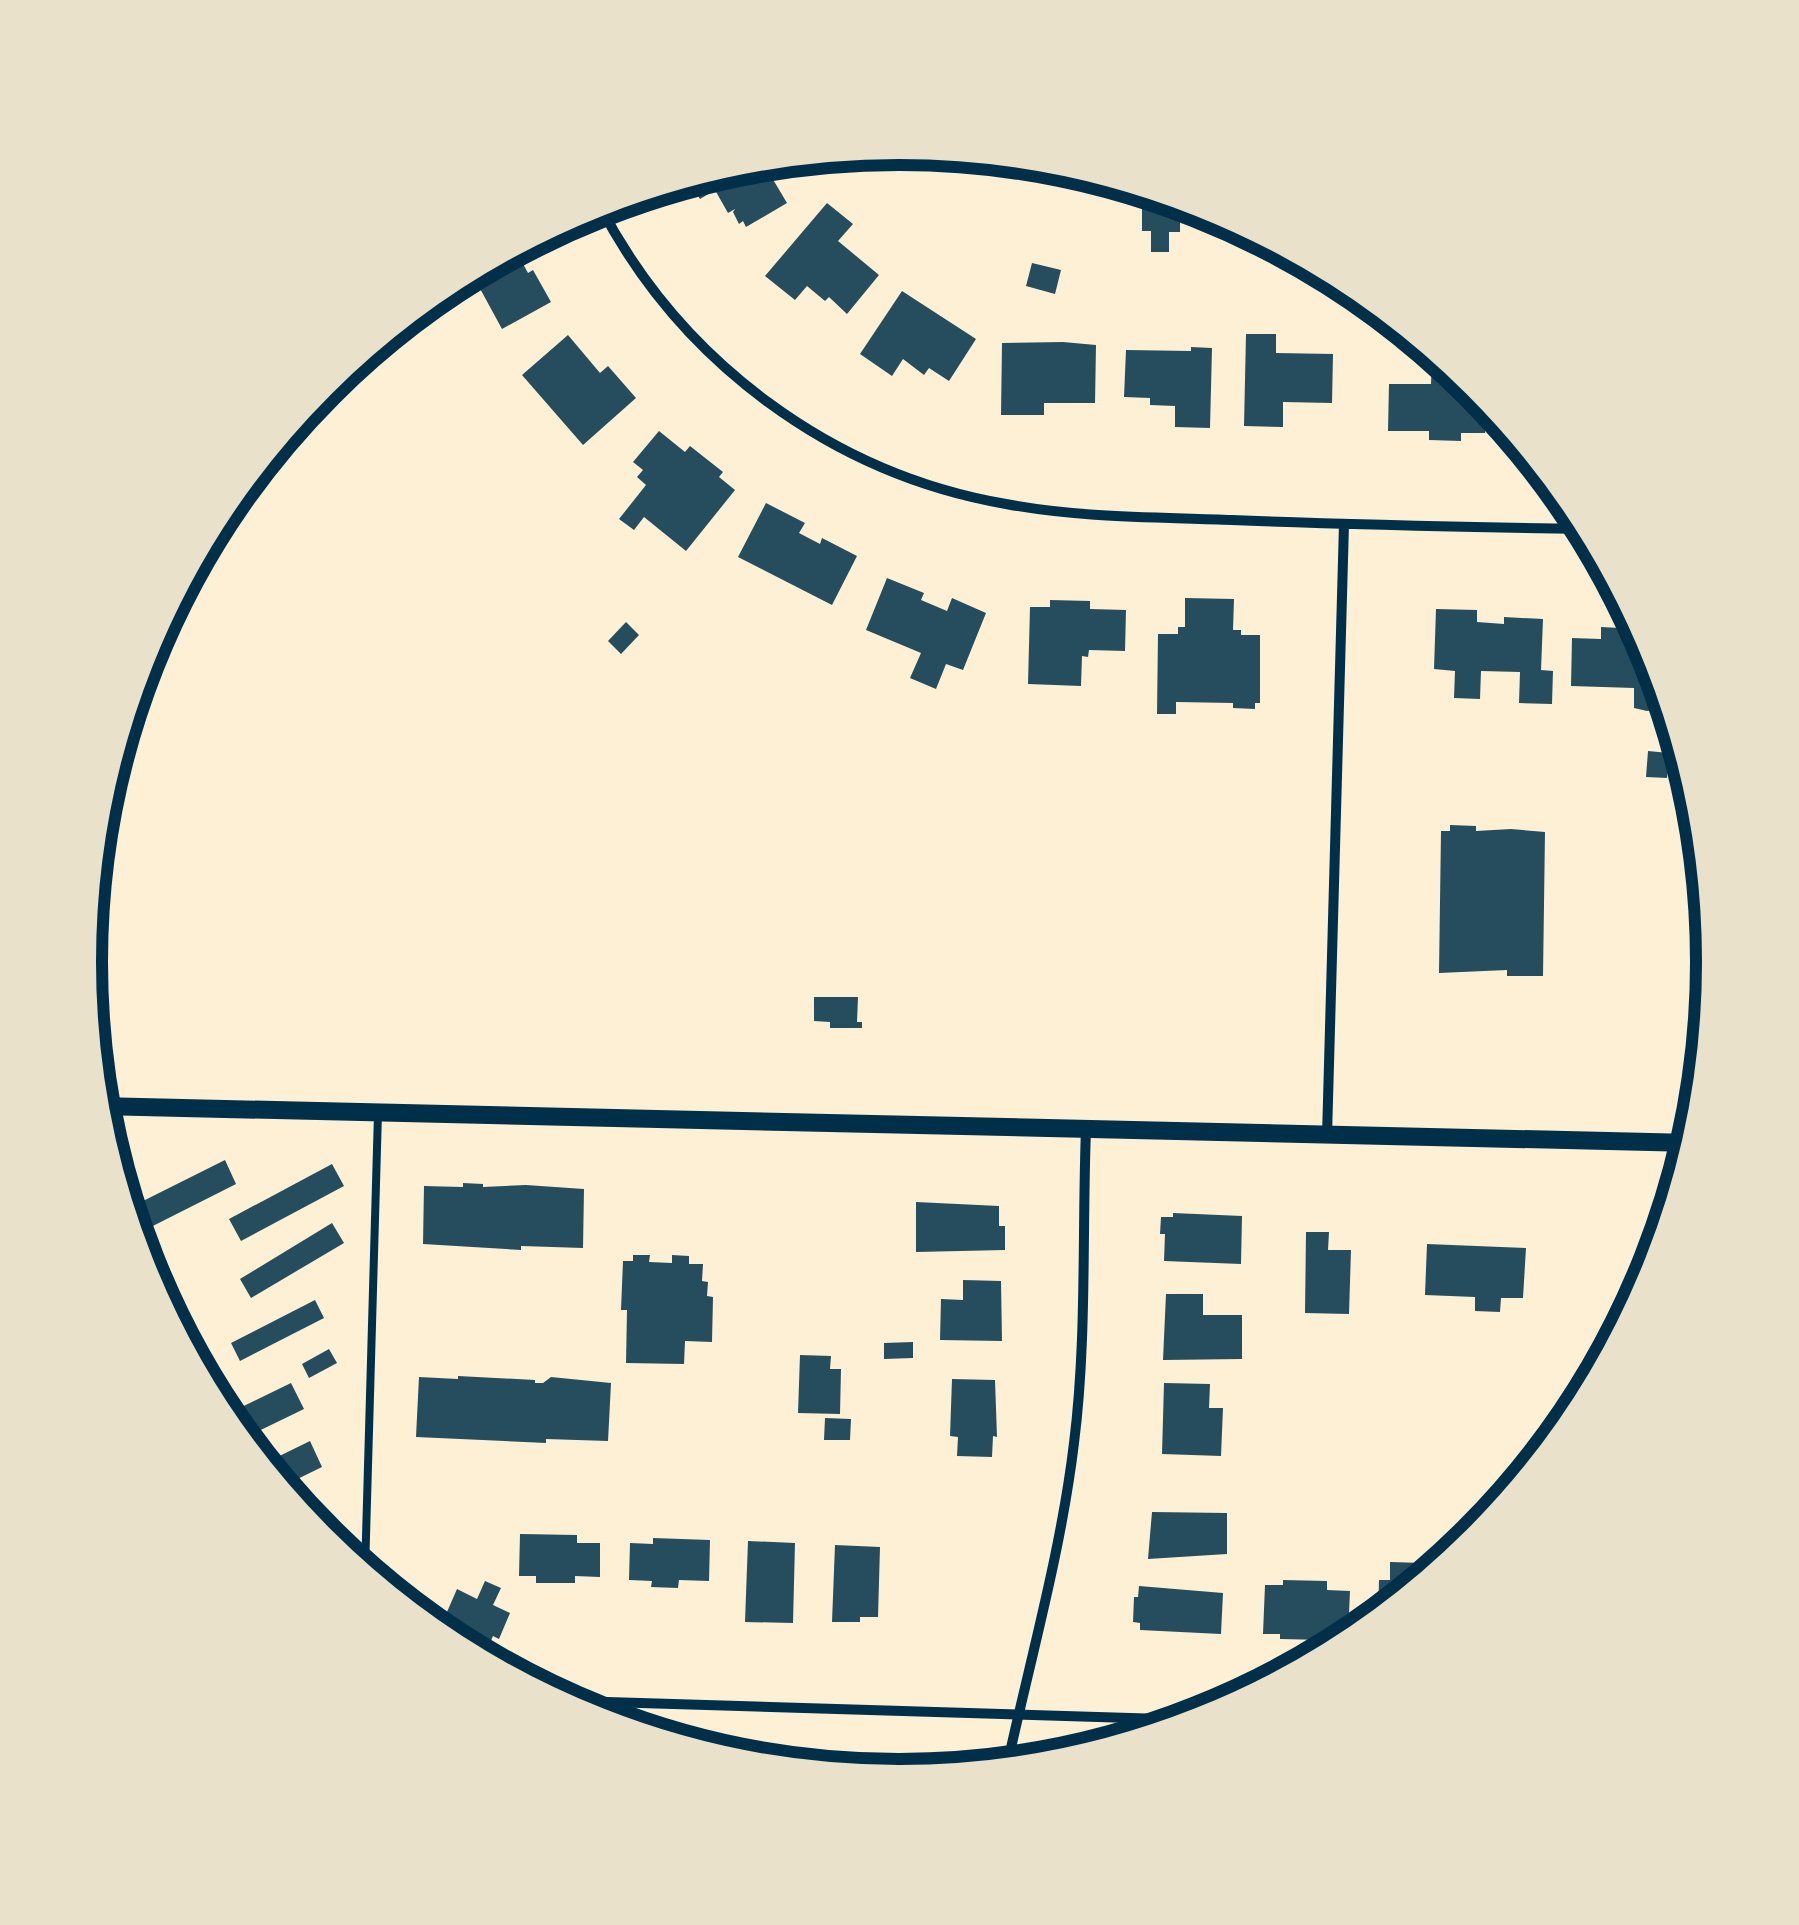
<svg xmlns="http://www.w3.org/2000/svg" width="1799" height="1925" viewBox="0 0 1799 1925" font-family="Helvetica,sans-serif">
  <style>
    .building { fill: #264d5e }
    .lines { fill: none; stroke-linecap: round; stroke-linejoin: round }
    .service { stroke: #003049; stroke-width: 8 }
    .minor { stroke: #003049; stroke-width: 10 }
    .tertiary { stroke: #003049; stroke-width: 18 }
    .rim { fill: none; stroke: #003049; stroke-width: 12 }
  </style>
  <rect width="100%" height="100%" fill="#fdf0d5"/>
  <!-- building -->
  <g class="building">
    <path d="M973,155L1017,160L1013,171Z"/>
    <path d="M762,161L787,203L746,227L743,221L739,224L733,212L735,209L728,213L715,190L700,199L688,180L741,164Z"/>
    <path d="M1073,168L1099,176V178L1073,176Z"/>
    <path d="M1142,197L1180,201V232H1169V252H1151V231H1142Z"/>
    <path d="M827,203L853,224L838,241L879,275L847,314L829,297L825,301L807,286L795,300L765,276Z"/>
    <path d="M515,249L528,273L533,270L551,302L502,329L471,272Z"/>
    <path d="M1032,263L1061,270L1055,294L1026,286Z"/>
    <path d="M902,291L976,339L949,381L929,368L924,375L903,359L892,376L860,354Z"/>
    <path d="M1246,334H1276V353L1333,354L1332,403L1283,402V427L1244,426Z"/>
    <path d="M568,335L600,373L608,366L636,398L583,445L522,375Z"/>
    <path d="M1063,342L1096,345L1095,403H1044V415H1001L1002,343Z"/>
    <path d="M1191,347L1212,348L1210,428L1175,427V406L1150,405V398L1124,397L1126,350L1191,351Z"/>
    <path d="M1432,356H1439L1486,399L1485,433H1461V441L1429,440V431H1388L1389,384H1431Z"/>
    <path d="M659,431L685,452L690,446L723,472L719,477L735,490L686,551L644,517L634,530L619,519L646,485L637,477L643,470L633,462Z"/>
    <path d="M766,503L805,523L799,533L820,544L822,538L857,556L832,605L738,557Z"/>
    <path d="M887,578L924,593L921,600L947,611L952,598L986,613L963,670L946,664L936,689L910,678L921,653L866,630Z"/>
    <path d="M1185,598L1234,599L1233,630H1241V635H1260V703H1255V709L1233,708V703L1176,702V714H1157L1158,634H1178V627H1185Z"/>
    <path d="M1050,600L1090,601V609L1126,610L1125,651L1089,650L1088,657L1082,656L1081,686L1028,684L1030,607H1050Z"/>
    <path d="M1436,609L1477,610V622L1504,624V617L1543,619L1541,670L1553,671L1552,704L1519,703L1520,672L1481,671L1480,699L1454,698L1455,671L1434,669Z"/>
    <path d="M1620,613L1632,614L1652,651L1658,670L1659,709L1647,711L1634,708V688L1571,686L1572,638L1601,639V627L1620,628Z"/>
    <path d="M626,622L639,635L621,654L608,641Z"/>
    <path d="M1648,751L1669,753L1667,778L1646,777Z"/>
    <path d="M1450,825L1476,826V831L1511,829L1545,832L1543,976H1507V970L1439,973L1441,831H1450Z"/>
    <path d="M814,997H858L857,1022H862V1028H830V1022L814,1021Z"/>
    <path d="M225,1160L236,1184L135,1235L127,1209Z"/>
    <path d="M332,1164L344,1186L241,1241L229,1219Z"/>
    <path d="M463,1183L483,1184V1187L526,1185L584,1189L583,1248L521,1246V1250L423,1244L424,1186L463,1187Z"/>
    <path d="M916,1202L999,1206V1226H1005V1250L916,1252Z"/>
    <path d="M1173,1213L1242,1216L1241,1264L1164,1261L1165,1234H1160L1161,1217H1173Z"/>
    <path d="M332,1223L344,1243L251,1298L240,1279Z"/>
    <path d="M1306,1232H1329L1328,1250H1351L1349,1314L1305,1313Z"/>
    <path d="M1427,1244L1526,1248L1523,1298H1501L1500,1312L1475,1311V1297L1425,1295Z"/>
    <path d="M633,1255H650L649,1262L672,1263V1255L689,1256V1264H703L702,1281L708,1282L707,1296L713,1297L712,1342L685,1341L684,1364L626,1363L627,1310H621L623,1261H633Z"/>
    <path d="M963,1280L1001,1281L1002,1341L940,1340L941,1299L963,1300Z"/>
    <path d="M1166,1294H1203V1315H1242V1359L1163,1360Z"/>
    <path d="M315,1300L324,1318L240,1361L231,1343Z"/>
    <path d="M199,1333L209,1350L193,1359L183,1342Z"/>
    <path d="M913,1342V1358L884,1359V1343Z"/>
    <path d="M329,1349L337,1363L309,1378L302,1364Z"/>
    <path d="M800,1355L831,1356L830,1369H841L840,1414L798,1413Z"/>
    <path d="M458,1376L535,1380V1383H543L551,1377L611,1383L608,1441L546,1439V1443L416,1437L419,1377L458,1379Z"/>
    <path d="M952,1379L995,1380L997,1437L993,1436L992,1457L957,1456L958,1437L950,1436Z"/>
    <path d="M291,1383L304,1409L242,1439L223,1416Z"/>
    <path d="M1164,1383L1210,1384L1209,1408H1223L1221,1456L1162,1454Z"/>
    <path d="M825,1418L851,1419L850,1440H824Z"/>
    <path d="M310,1441L322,1467L281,1487L263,1464Z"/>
    <path d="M1152,1512L1227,1513V1554L1148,1559Z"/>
    <path d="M331,1530L339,1551L320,1534Z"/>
    <path d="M520,1534L577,1535V1543H600V1577L575,1576V1583H536V1576H519Z"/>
    <path d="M653,1538L710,1540L709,1581L679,1580L678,1588L651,1587L652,1581L629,1580L630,1543L653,1544Z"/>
    <path d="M748,1541L795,1543L793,1623L745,1622Z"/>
    <path d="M835,1545L880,1547L878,1617H860V1622H832Z"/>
    <path d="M1390,1562L1424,1563L1423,1581L1378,1619L1379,1580H1390Z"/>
    <path d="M1283,1580L1327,1581V1590L1350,1591L1348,1636L1325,1635L1324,1640L1280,1639V1634H1263L1265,1585H1283Z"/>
    <path d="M485,1581L501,1588L493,1605L510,1613L499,1639L493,1636L483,1659L451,1642L454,1634L440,1628L457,1589L477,1599Z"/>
    <path d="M1139,1586L1223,1593L1221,1634L1140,1630V1623L1133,1622L1134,1597H1138Z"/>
  </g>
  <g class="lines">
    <!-- service -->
    <path class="service" d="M365,1572L378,1113"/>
    <!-- minor -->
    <g class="minor">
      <path d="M600,206C681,362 832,474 1006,504C1080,518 1156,517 1232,520C1350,525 1468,527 1587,529"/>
      <path d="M1327,1136L1344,524"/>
      <path d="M607,1702L1196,1720"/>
      <path d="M1007,1766C1030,1660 1061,1552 1074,1443C1087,1340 1082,1233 1086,1129"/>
    </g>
    <!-- tertiary -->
    <path class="tertiary" d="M99,1106L1692,1143"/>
  </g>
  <!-- crop -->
  <path d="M0 0H1799V1925H0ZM102 962a797 797 0 1 1 1594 0a797 797 0 1 1-1594 0Z" fill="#e9e1ca" fill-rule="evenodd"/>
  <path class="rim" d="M102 962a797 797 0 1 1 1594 0a797 797 0 1 1-1594 0Z"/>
</svg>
